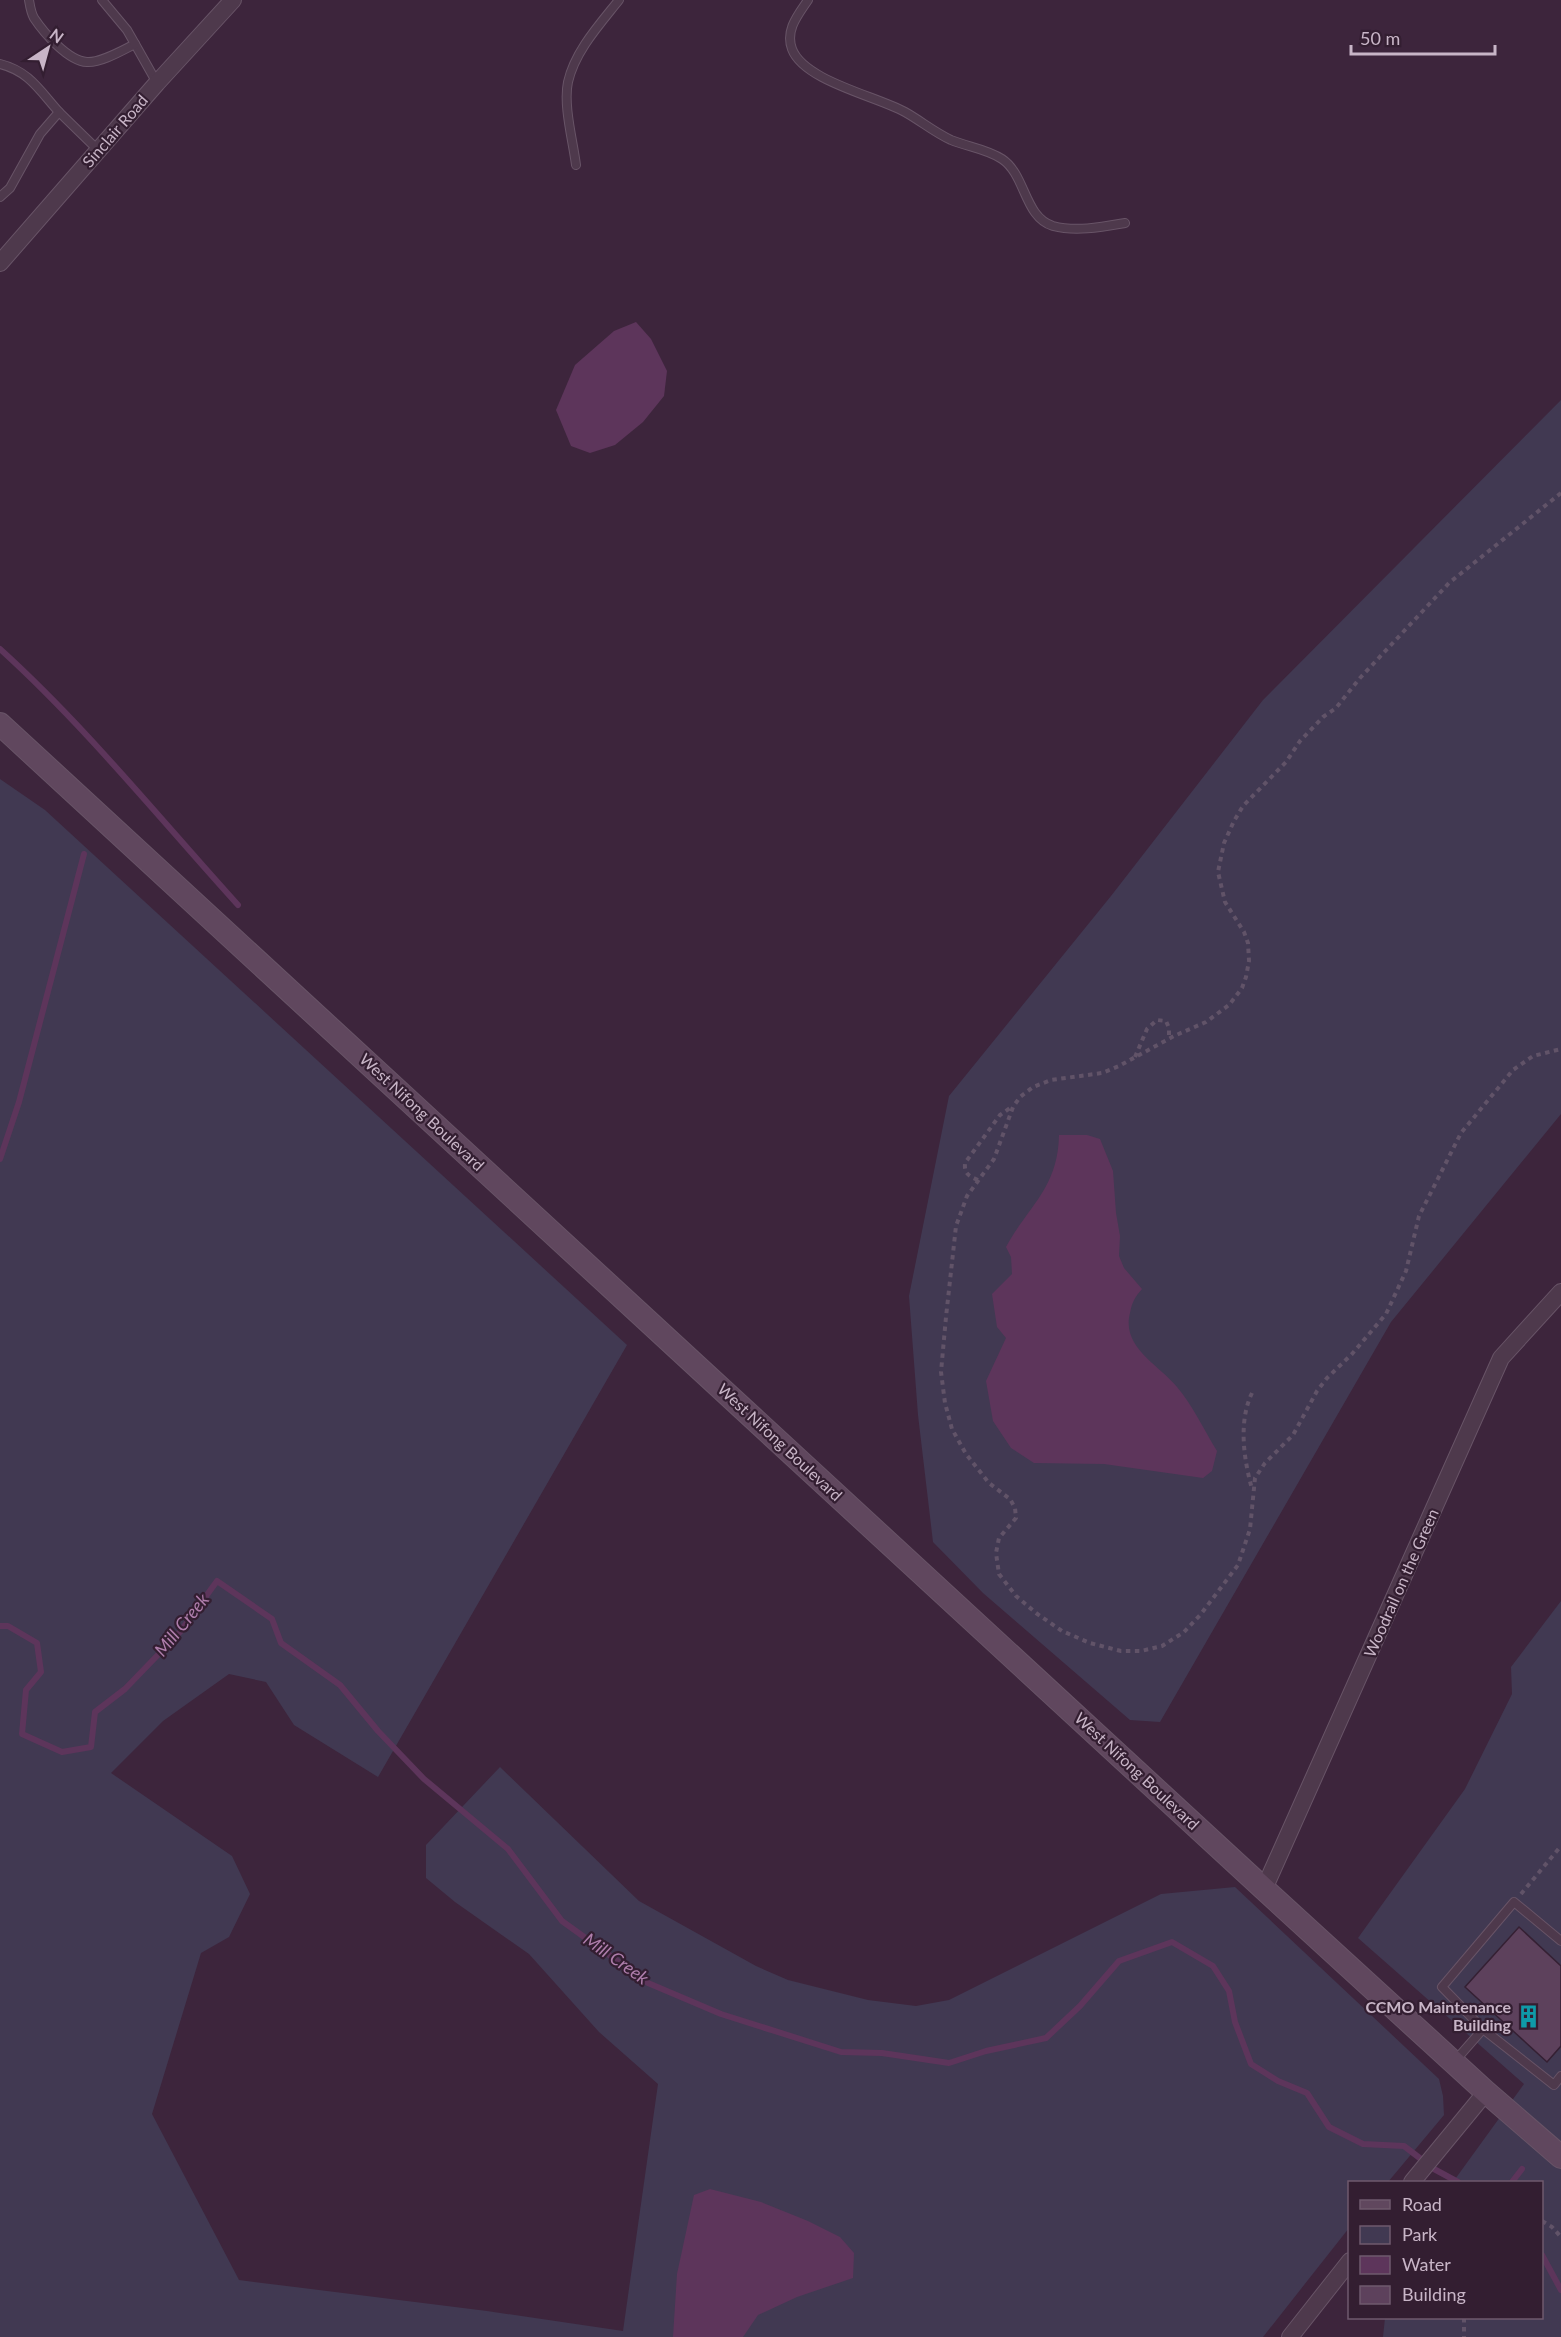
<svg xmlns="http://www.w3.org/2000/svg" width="1561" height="2337" viewBox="0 0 1561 2337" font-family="Lato,sans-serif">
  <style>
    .green { fill: #413952 }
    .water { fill: #5d355b }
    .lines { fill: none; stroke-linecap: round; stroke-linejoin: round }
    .stream { stroke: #5d355b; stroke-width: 6 }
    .building { fill: #5d415c; stroke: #352033; stroke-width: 1.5 }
    .service-casing { stroke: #685467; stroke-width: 10 }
    .minor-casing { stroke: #685467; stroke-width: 18 }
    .secondary-casing { stroke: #685467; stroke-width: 24 }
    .path { stroke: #615368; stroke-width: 4; stroke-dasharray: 4.5 4.5; stroke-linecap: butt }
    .service { stroke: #4e394c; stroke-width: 8 }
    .minor { stroke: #4e394c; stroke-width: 16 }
    .secondary { stroke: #60475e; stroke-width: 22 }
    .labels { text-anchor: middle; stroke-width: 4.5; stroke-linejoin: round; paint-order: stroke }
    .street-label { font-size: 16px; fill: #c8b5c7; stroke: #331e31 }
    .poi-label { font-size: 16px; font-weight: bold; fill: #c8b5c7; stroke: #331e31; text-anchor: end }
    .water-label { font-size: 18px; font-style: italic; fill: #af7eac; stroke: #331e31 }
  </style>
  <rect width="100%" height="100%" fill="#3d253c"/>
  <!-- green -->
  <g class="green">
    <path d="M1561,400V1114L1391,1322L1160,1722L1130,1720L983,1593L933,1542L918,1415L909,1296L949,1096L1111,896L1263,700Z"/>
    <path d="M0,779L45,810L627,1345L378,1777L294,1725L266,1682L229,1674L163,1721L111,1773L232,1856L250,1894L229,1937L201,1953L152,2114L239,2280L487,2311L623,2331L658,2084L599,2032L529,1954L455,1902L426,1878V1845L500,1767L639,1901L756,1966L788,1980L868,2000L916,2006L949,2000L1161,1894L1235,1887L1439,2079L1443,2096L1444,2115L1388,2182H1350L1349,2228L1263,2337H0Z"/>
    <path d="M1561,1601V2337H1383L1385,2318H1542V2182H1453L1524,2084L1358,1938L1465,1789L1512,1694L1511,1667Z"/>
  </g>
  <!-- water -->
  <g class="water">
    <path d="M636,322L651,339L667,371L664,396L643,422L615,445L590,453L571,446L556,410L575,365L614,331Z"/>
    <path d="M1059,1135H1087L1100,1139L1113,1171L1116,1213L1120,1236L1119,1256L1124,1268L1142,1289C1135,1297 1132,1302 1130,1313C1121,1347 1159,1365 1177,1387C1193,1406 1204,1430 1217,1451L1212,1471L1203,1478L1104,1464L1034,1463L1011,1448L993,1421L986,1381L1006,1338L997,1327L992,1294L1012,1274L1011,1257L1006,1247C1029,1205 1058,1188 1059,1135Z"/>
    <path d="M710,2189L761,2202L808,2221L840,2237L854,2253L853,2278L797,2297L758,2315L743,2337H673L677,2274L694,2195Z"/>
  </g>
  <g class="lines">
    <!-- stream -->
    <g class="stream">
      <path d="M0,649C86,727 160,819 238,905"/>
      <path d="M0,1159L19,1102L84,854"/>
      <path d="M0,1626H8L37,1643L41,1672L26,1690L22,1734L62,1752L91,1747L95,1712L125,1689L180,1632L217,1581L272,1619L281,1643L340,1685L378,1731L424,1779L508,1849L562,1921L648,1983L721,2014L841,2052L882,2053L949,2063L986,2051L1046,2038L1080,2006L1119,1961L1172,1942L1213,1966L1229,1991L1235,2022L1251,2064L1278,2081L1307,2093L1329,2127L1363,2144L1404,2146L1434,2169L1458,2182"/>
      <path d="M1512,2182L1522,2169"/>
      <path d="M1542,2255L1561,2290"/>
    </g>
  </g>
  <!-- building -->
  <path class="building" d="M1519,1927L1561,1966V2046L1547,2062L1465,1987Z"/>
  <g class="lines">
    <defs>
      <g id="service">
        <path d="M29,0C30,6 31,13 34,18C44,33 68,61 87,62C101,63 123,50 135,44L157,83"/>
        <path d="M102,0L127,30L135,44"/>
        <path d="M808,0C798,15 785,30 792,49C804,81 876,96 905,112C921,121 934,132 951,140C968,147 987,149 1002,159C1026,175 1024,217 1053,226C1076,232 1102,227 1125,223"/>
        <path d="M0,64C29,71 40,91 59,112"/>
        <path d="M576,165C573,141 563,105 568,82C575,51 600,24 619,0"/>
        <path d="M0,197L10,188L40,134L59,112L99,151"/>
        <path d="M1561,1941L1514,1902L1442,1987L1483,2029L1554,2085L1561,2076"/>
        <path d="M1454,2062L1483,2029"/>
      </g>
      <g id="minor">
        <path d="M0,263L157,83L233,0"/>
        <path d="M1264,1889L1501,1358L1561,1292"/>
        <path d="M1412,2182L1486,2092"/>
        <path d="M1290,2337L1350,2261"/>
      </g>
      <path id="secondary" d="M0,724L1264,1889L1486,2092L1561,2157"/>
    </defs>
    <!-- service casing -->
    <use href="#service" class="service-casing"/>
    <!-- minor casing -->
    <use href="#minor" class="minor-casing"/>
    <!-- secondary casing -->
    <use href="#secondary" class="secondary-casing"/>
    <!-- path -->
    <g class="path">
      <path d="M1561,493L1449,583L1360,678L1336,708L1323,717L1300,741L1286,762L1243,806L1234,821L1224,843L1218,872L1225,902L1244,932L1248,943L1249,961L1246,977L1242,988L1236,996L1229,1005L1206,1022L1174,1036L1119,1066L1102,1073L1051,1080L1033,1087L1020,1097L1013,1107L994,1159L967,1196L956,1226L946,1317L941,1372L945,1403L952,1429L966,1454L989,1483L1010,1499L1015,1508L1016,1518L999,1538L996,1553L999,1574L1016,1596L1036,1613L1062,1631L1090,1643L1121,1651H1141L1162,1646L1184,1632L1201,1614L1238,1565L1250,1529L1255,1478L1265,1463L1293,1435L1317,1391L1327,1378L1352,1354L1386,1314L1406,1271L1419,1216L1461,1133L1513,1070L1533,1056L1561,1049"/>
      <path d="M1135,1057L1147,1029L1157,1020L1166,1021L1169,1028V1037"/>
      <path d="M978,1180C969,1176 964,1174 965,1163L1000,1115L1013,1106"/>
      <path d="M1252,1393C1238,1422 1244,1460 1252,1489"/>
      <path d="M1521,1894L1561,1846"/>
      <path d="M1542,2221L1552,2227L1561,2237"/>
      <path d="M1464,2318V2337"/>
    </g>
    <!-- service -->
    <use href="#service" class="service"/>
    <!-- minor -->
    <use href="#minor" class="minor"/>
    <!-- secondary -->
    <use href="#secondary" class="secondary"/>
  </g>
  <!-- icons -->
  <defs>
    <symbol id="building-bare" viewBox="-9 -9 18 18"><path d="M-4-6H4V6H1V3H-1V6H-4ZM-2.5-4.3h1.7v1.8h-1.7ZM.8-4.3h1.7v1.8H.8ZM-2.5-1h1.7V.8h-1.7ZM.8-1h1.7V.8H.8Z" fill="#0f9aa8" stroke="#331e31" stroke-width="2.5" paint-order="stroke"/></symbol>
  </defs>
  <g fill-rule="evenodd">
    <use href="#building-bare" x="1512" y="2000" width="33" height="33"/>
  </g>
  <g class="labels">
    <!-- street labels -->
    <g class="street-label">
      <text transform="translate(115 131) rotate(-49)" y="6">Sinclair Road</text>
      <text transform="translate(422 1112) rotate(43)" y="6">West Nifong Boulevard</text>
      <text transform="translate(780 1442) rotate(43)" y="6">West Nifong Boulevard</text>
      <text transform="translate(1401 1583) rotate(-66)" y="6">Woodrail on the Green</text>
      <text transform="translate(1137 1771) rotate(43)" y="6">West Nifong Boulevard</text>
    </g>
    <!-- poi labels -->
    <g class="poi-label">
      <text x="1511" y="2013">CCMO Maintenance<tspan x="1511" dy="18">Building</tspan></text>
    </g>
    <!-- water labels -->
    <g class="water-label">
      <text transform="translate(182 1625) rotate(-51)" y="6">Mill Creek</text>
      <text transform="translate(616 1959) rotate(35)" y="6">Mill Creek</text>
    </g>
  </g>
  <!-- legend -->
  <rect x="1348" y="2181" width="195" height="138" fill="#331e31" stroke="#6f5a6d" stroke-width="1.5"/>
  <rect x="1360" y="2200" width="30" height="9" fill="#60475e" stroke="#6f5a6d" stroke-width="1.5"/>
  <text x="1402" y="2211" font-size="18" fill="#c8b5c7">Road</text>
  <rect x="1360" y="2226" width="30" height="18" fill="#413952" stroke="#6f5a6d" stroke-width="1.5"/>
  <text x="1402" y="2241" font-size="18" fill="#c8b5c7">Park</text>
  <rect x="1360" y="2256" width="30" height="18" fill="#5d355b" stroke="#6f5a6d" stroke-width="1.5"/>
  <text x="1402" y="2271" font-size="18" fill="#c8b5c7">Water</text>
  <rect x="1360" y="2286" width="30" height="18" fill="#5d415c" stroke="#6f5a6d" stroke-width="1.5"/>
  <text x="1402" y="2301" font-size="18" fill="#c8b5c7">Building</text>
  <!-- north arrow -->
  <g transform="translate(48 48) rotate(36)" stroke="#331e31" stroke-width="4.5" paint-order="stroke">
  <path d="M0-4.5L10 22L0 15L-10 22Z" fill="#c8b5c7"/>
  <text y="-9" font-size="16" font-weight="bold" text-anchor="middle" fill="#c8b5c7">N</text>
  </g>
  <!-- scale -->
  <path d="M1351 45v9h144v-9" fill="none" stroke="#c8b5c7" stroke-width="3"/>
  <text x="1360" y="45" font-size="18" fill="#c8b5c7" stroke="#331e31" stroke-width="4.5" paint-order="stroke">50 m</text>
</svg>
